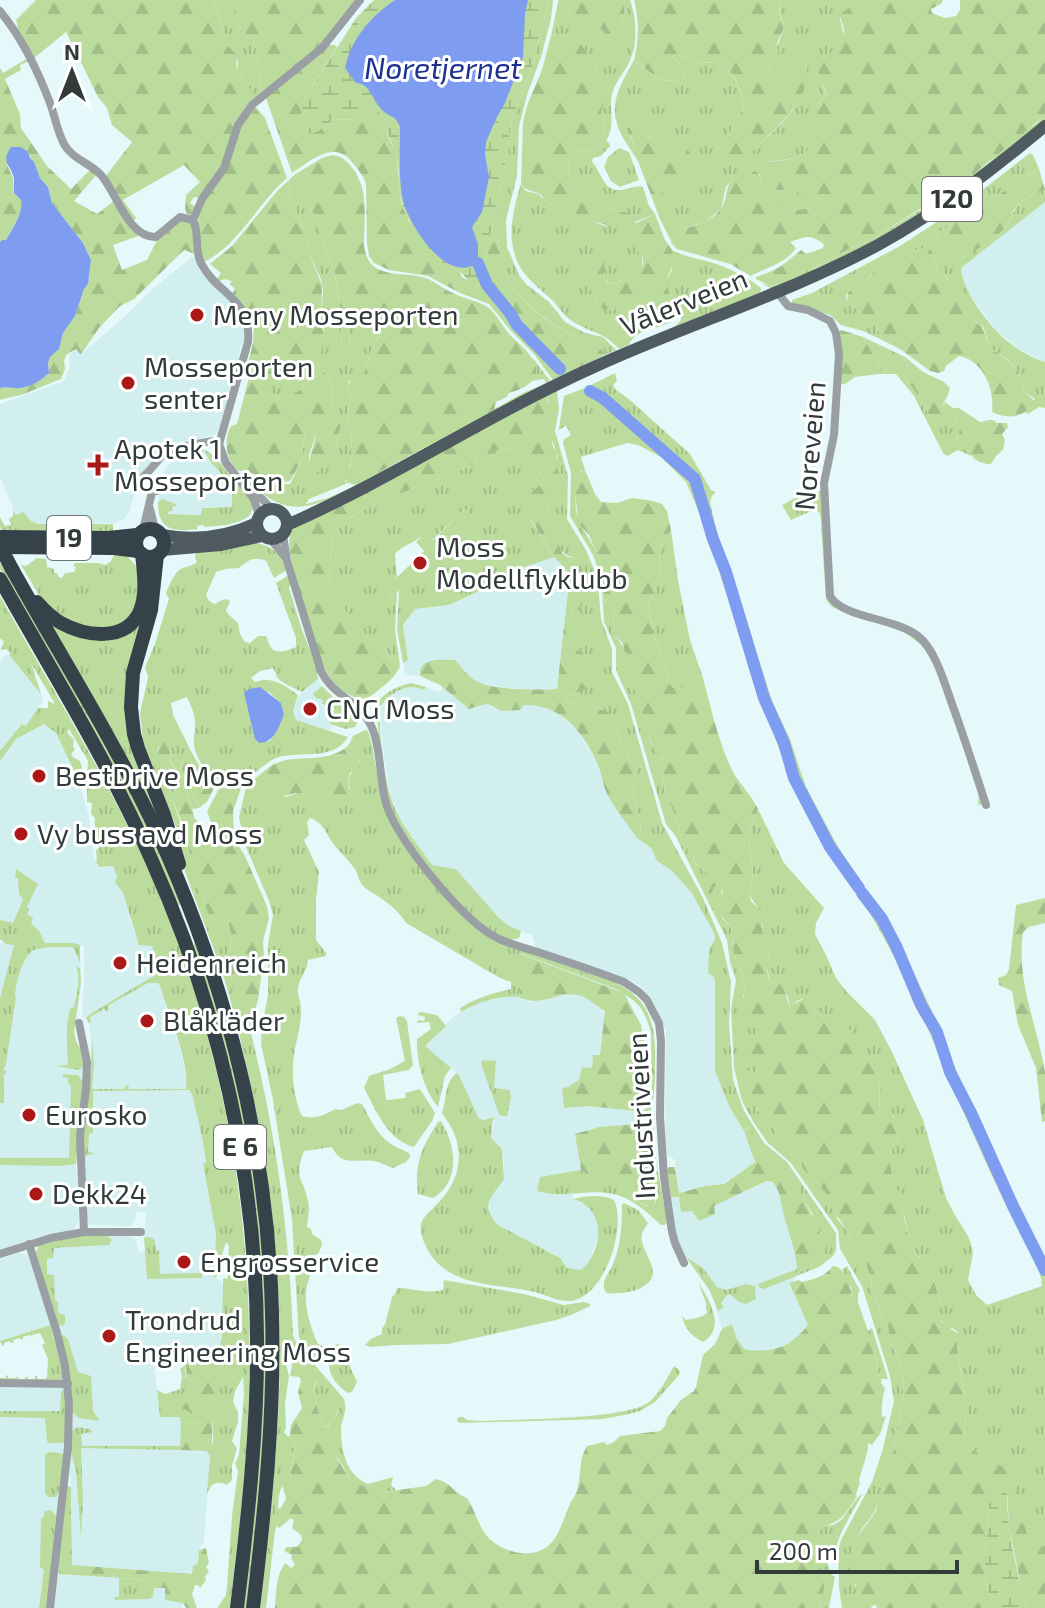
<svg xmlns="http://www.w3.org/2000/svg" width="1045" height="1608" viewBox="0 0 1045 1608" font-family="'Exo 2',sans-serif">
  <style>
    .built { fill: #d2eff0 }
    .grass { fill: url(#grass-tufts); fill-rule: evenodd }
    .forest { fill: url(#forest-firs) }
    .wetland { fill: url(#wetland-marsh) }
    .pitch { fill: #bcdc9e }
    .water { fill: #7e9df0 }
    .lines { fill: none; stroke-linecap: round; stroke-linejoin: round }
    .river { stroke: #7e9df0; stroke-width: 12 }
    .street { stroke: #999fa3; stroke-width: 8 }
    .primary { stroke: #4f5a61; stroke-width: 12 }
    .highway { stroke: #35424a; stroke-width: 14 }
    .highway-bridge { stroke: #35424a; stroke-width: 14 }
    .poi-dot { fill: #aa1817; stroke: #fff; stroke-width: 3 }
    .labels { text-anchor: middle; stroke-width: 6; stroke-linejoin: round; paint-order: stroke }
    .shield { fill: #fff; stroke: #707575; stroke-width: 2 }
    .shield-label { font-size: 26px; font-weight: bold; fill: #323a3a }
    .street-label { font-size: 28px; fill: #323a3a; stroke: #fff }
    .poi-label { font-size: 28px; fill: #323a3a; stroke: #fff; text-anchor: start }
    .water-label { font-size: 30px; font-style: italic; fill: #1c318f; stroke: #fff }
  </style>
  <defs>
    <pattern id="grass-tufts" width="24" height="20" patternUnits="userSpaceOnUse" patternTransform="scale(2)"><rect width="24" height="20" fill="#bcdc9e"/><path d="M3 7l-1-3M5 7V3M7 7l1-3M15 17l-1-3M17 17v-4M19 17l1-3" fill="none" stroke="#a2be89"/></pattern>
    <pattern id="forest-firs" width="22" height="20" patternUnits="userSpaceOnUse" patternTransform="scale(2)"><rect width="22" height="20" fill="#bcdc9e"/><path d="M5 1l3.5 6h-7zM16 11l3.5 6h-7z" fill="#a2be89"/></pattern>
    <pattern id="wetland-marsh" width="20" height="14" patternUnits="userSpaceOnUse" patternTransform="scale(2)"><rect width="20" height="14" fill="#bcdc9e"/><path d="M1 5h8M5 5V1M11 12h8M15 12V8" fill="none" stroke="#a2be89"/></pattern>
  </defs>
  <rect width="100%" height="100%" fill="#e5f9fa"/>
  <!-- built -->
  <g class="built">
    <path d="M1045,202V362L1018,349L995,329L972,298L964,285L960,272L961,268Z"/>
    <path d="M195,257L202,273L233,303L244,320L245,338L239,351L240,358L217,434L169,448L157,456L146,478L136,487L129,513L124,519L117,523L38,524L31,521L23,512L16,515L0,477V404L64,381L70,366L69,355L76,349L82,353L119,322L155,287L191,258Z"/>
    <path d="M193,451H205L209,460L220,472L225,487H232V505L231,507L202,508V515L168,514L172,506L162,499L158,502L161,479L165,469L173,461L179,458L180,454Z"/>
    <path d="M554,557L571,574L557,689L531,690L501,687L419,672L420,676L405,675L403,663L408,660L403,625L415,609L449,605L477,592L504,574Z"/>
    <path d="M6,655H9L41,694L43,700L36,713L37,726L44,723L56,733L77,777L89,816L93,854L96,865L101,868L113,866L117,877L116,882L123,893L134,932L154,946L160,986L181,1052L189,1090L192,1094L202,1137L206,1162L203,1165L216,1234L214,1277L222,1282L224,1291L222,1336L219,1352L148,1353L149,1359L154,1365L160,1417H179L181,1422V1450L207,1451L210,1456L204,1542L199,1550L198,1564L193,1574L71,1565L72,1506L70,1473L73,1413L71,1387L39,1245L118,1235L133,1237L136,1240L139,1252L146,1251L144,1238L146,1212H136V1218L130,1226L90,1225L87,1221L84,1131L91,1071V1041L89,1024L86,1018L82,1017L84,981V945L80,946L81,988L74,1028L76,1041L82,1052L84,1064L76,1164L79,1221L74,1229L69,1231L27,1241L0,1251V943H5L0,939V661Z"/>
    <path d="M318,679L322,686L320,687L323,700L322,705L334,708L330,724L333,725L330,731L296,720L293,715V711L298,697Z"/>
    <path d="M408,686L417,687L424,690L426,687L439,692L443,687L469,709L486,704L491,705L501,711L520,710L524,705H538L552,709L576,727L598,765L607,794L637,838L651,848L657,861L672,871L692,893L715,935V939L711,944L708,972L714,977L715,981L730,1108L744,1131L755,1162L723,1184L705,1186L678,1193L675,1160L667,1155L665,1150L666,1031L658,1011L642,988L630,980L610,972L536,947L532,935L509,926L499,918L456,869L432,865L407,830L398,814L391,797L383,751L379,707L396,692Z"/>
    <path d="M575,994L590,1000L605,1013L600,1055L592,1068L575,1084L568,1087L564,1108L589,1106L634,1111L639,1113V1124L589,1129L579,1155L581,1170L578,1172L580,1193L573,1194V1199L585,1204L594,1214L597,1222L599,1233L590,1259L582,1270H578L567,1268L560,1258L498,1225L490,1216L489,1199L504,1179V1157L500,1147L491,1138L494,1121L490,1117L484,1120L479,1119L459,1075L425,1046L453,1017L472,1006L488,1000L510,996L519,997L530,1002Z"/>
    <path d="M766,1181L775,1184L782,1200L783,1211L797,1262V1275L790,1286L809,1325L798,1338L771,1351H757L744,1349L737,1339L732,1324L722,1329L713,1297L701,1277L688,1260L676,1240L671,1197H679L692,1211L714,1214V1206Z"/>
    <path d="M18,1253L25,1254L30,1258L50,1325L0,1341V1259Z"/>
    <path d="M0,1385L64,1387L66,1441L52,1550L47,1608H0Z"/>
    <path d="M59,1574L151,1580L165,1588V1600L183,1603L182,1608H53L55,1581Z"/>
  </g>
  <!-- grass -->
  <g class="grass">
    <path d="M213,0H230L242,32L252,40L258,52L257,66L263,92L254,99L244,81L237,73L238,62L228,46Z"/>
    <path d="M549,0H553L551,19L541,57L527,95L519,127L517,176L506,220L507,247L519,275L526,284L549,302L565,322L585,333L603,337L616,350L605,355C598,341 587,343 574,336C550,324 522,304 508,279C501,267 500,250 498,237L490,236L504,172L512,119L533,64Z"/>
    <path d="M625,0H630C637,19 638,44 629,63C624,73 616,81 613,91C607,108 617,123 606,141L610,144V146L601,156L593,158L592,162C600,169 603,189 616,190C626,191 633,185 643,187L649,206L655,214L635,222C639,240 647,257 639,274L628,277L614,284C608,282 603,280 602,273L595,295L597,304L609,310L616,308L640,315L652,308H661L666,280L672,270V250C684,257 697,258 710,262C727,267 743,275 757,285L761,288L760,295L674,327L681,320V316C677,317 673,320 670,322C657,330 636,328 629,345L619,349C605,332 590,333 572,321C563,316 559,306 551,299C542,291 532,283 524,273C504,246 512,213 521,184L526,191L538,194L551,205L605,226L629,213L607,209L572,193L568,165L571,154L582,149L591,151L602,142L606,125L601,112L604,87L595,65L575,35L557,34L551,36L558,2H562L569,7L571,15L578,20L591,18L607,35L617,33L624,15Z"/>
    <path d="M782,0H862L844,11L840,19L844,36L837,49L818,69L826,96C822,101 816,105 814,110C809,120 815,127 814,136C813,160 784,159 767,162L782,191C795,191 812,193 823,201L820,206C806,210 778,214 767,200C762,194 761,182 760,174L734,177L726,187L721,209L706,221L681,230L672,243L659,217L651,195L668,191L686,176L687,168L693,158C679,134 665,148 646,135L644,125L630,136L636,149L634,150L630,149C605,112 614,96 634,60C642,67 651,74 661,79C669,82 691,82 683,68C681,64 677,62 673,58L674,55C683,55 689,61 699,62C705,63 712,62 718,64C735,69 740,91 744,107L723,144L716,149L733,165C745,159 753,150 763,141C785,121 809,98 806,66C802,68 798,68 795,71C785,78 788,88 772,84C767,74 766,68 775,60L777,47L785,25C780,18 777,8 782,0Z"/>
    <path d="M1045,115V121L930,210L842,259L816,268L796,281L772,289L762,283L771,286L781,284L849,249L872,239L933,202L986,165L1018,135L1035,124Z"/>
    <path d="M619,148L629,152L639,180L620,187L611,181L604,167L608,157Z"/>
    <path d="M1030,153L1033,155L1039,169L938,233C933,245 944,254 951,263C965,258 1001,236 1009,223C1012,219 1011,215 1014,211C1019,201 1035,192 1045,190V202L961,268C961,289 990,327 1007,341C1018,350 1031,357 1045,362V408L1039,407L1028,414L1025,412L1035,399L1024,392C1021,368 1008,359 990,348L983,326L974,321L971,308L936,264L932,251L918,249C906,258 890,260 877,269C863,280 870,286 848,292L846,296L847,301C861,313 878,323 884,341L863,331L841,325L830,315L792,303V300L812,293L900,246L963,205Z"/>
    <path d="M294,175L321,229L324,247L334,270L340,306L342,345L349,346L350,329L356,317L382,332L371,351L364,373L349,381L348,385L351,395L347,417L351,429L352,458L345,481L348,483L309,499L306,504L328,498L350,488L400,462L521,394L546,383L544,379L531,381L536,373L533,358L550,381L357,487C305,510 288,520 243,477L248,474L266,484H290L301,462L305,432L312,428L316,434L309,455V474C322,471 332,459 336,446C339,440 338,433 341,426L331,409L333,393L328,374L324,372L308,381L302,389L282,399L277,398L266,387L318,358L324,330L321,321L323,290L321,279L309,253L308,238L295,209L288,203L290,191L288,181Z"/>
    <path d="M863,337L905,357L907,369L905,377L926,407L932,425L940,415L941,409L945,402L953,408L956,421L960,429L956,441L958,446L969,451L971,456L958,450L947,456L943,453L914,396L896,374H879L880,366Z"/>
    <path d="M615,373L617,381L613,385L615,389L630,400L690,454L711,490L716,492L712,496L710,502L717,534L732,573L772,701L790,739L806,787L837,845L864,886L855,891L824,845L789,776L762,702L702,519L686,482L661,457L638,445L627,443L581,457L585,470L579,472C576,485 573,509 579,521C586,536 597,549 602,566C606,579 604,590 605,603L614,606L616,609L613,617L615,636C622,642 623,651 630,655L636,691L644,712L650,742L661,756L665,792L676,817L682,841L693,855L696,864L708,874V893L711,894L712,887L720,886L723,889L721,892L722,918L731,928L734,954L740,968L745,990L743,996L749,1023L762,1026L759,1030L758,1071L756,1073L748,1071L746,1073L759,1112L769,1121L780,1137L787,1142L790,1151L799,1159L803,1169L830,1196L838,1220L847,1230L852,1250L865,1261L871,1279L872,1290L878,1303L881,1315L888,1327L891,1344L896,1354L904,1379L903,1402L893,1453L897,1462C884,1478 882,1488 876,1508C873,1517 863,1525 859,1534C854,1545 853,1566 851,1578C860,1587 853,1597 858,1608H842L839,1588L838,1551L841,1540L872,1482L882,1452L894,1401L890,1376L862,1286L840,1249L838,1230L791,1163L768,1143L754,1123L742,1101L734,1068L731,1009L736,980L730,962L727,940L675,835L666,824L631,704L616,670V648L604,622L602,589L597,566L593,555L570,516L571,473L563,443L564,439L571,435L566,426L559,430V428L564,396L585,388Z"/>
    <path d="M557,391L559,409L555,431L568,476L567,519L586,550L594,569L598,583L601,619L612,649V672L628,704L662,823L703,898L722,943L731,982L729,1023L733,1080L744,1111L764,1143L787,1162L836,1233V1251L832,1257L819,1267L764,1289L760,1288L758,1284L797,1269L798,1274C802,1269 809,1269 812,1265C816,1260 816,1258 821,1255V1234L814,1217L800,1192L768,1157L748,1127L744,1131L730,1108L715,1071V982L714,977L708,973L709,949L715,939V935L692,893L672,871L657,861L651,848L637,838L640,833L641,822L633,797L635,769L620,742L615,721L602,709L594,706L589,697C582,700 573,706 566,701L569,695L578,693L591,658L577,649L576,626L570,619L573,611V557C555,554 551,528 546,512L556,489V460L558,456C555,448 551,435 545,428L549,402L546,395Z"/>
    <path d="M498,449L503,451L514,449L529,459L544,479L541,486L530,491L535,506L531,520L554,557L504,574L477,592L449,605L415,609L403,625L408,660L403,663L397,629L399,590L473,517L465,509L431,541L424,534C415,543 402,545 395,554L397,577L386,589L392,596L397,592L395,630L400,666L368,637L329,593C330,578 329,544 336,531C351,507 432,483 459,471C473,465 485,456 498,449Z"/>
    <path d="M205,450C218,456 223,468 232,478C237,483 242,487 246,492C270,523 222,526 204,527L203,525L197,526V529C172,532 158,530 158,502L162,499L176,504V506L172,507V511L168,512V514L201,515L202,508L231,507L232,505V488L224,486L220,472L209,460L205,451H193Z"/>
    <path d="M821,491L827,590C828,597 830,602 835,606C842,612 850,613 858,615C879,621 906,625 921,641C939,660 953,713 962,739C970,760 980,782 983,804L978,805L979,792L934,665L928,653L921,645L904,632L841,611L832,607L826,600L821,524L820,514L816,509L791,520L782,505L795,498Z"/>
    <path d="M13,510L16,515L23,512L31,521L38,524H113V532H3L0,527V517L5,526L11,525L9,519L13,516Z"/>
    <path d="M671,530L678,580L690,640L702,675L696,676L689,684L680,689L673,687L668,683L665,664L654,636L648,603L660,579L659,550Z"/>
    <path d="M253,543C271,544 280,553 287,570L274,578L266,561C254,556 248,560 239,568L225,569L216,572L206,595L209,601L215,604L222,600L228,599L230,602L226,610L228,614L238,623L240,634L245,642L250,643L258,636H266C268,639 268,643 270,646C275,656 289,650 296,647V638L276,583L289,575L291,583L289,588L302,630L317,667L318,679L302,692C295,688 282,684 277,677C276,674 275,671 273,668L260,671L251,678L255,682C272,676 283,684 298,695L293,711L296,720L348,737C334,761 302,751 279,757C269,760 262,768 253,774C244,780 222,784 212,777C204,770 195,755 194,745C193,737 196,728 195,720C194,712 190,704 187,697L171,703L173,715L190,749L187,750L181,767L199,808L192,809L191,802L183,786V780L171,762L170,745L162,728L158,749L161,764L160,773L172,775C178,782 174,791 172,799C187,837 196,878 210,918L217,913L227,914L232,940L226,964L232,979L242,991L244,1026L249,1031L250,1029C276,1133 289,1229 293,1336L297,1344L344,1399C348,1414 341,1418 341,1430C341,1451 347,1476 368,1484L393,1477L391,1485L396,1490C381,1494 358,1490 348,1476C346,1473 344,1468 342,1465C338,1458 332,1449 331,1441C330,1430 336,1419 338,1409L326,1428L322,1426L313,1390L316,1382L301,1360L294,1353L287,1360L286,1365L289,1376L285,1404L286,1428L284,1432L288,1437L290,1435L295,1442L290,1479C271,1490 283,1514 275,1531L266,1608H260C270,1518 281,1428 280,1337C278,1224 260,1112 231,1002C219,957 200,915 185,871L181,854V840L143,741L140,713L148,677L145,667L155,644L169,599L166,593C168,587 174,574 179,570C185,566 191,567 197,562L195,558L196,552ZM269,692L281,703L284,714L270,741L257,742L244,693Z"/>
    <path d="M115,552L127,556L137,567L139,600L124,624L104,630L71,623L43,602L21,565L26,566L37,558L46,559L47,567L54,569V573H57L59,577L62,578L65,573L74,572L76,567L73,566L75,563H98L106,565L111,561Z"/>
    <path d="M0,564H4L135,798L181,904L180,905L176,904L0,569Z"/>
    <path d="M149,592L125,688L171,844L49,621L117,636Z"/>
    <path d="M0,596C48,682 101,767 142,856C220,1024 254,1207 249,1391C248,1464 238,1536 230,1608H217L226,1595L227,1588L232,1516L238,1471L235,1463L239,1455L244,1393L243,1377L235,1391L233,1402L238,1412V1422L232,1441L237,1448L232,1466V1480L227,1485C217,1480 211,1483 207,1494L210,1456L207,1451L213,1443L212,1413L216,1366L222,1336L223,1278L227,1279L228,1277L227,1270L229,1246L226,1242L218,1268L221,1272L214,1278L216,1234L203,1164L206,1162L202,1137L192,1094L189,1090L93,1091V1133L89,1134L88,1152L95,1153L83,1157L84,1131L91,1071L92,1038L94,1064L92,1089H123L128,1084L129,1089H186C190,1064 168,1012 160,986L158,983H148L109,1005L108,1012L104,1009L90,1017L91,1023L88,1022L86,1018L90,1014L155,975L157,972L155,965L153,948L152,946L139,945L123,893L115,882L117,877L113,866L99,867L95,861H97L96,850L99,848C100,836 93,829 95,818L91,814L92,803L87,802V789L91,786L87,781L88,761L69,729L67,732L74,740L73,747L75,749L71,754L73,757L80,761L82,768L78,779L56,733L44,724L16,739L0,761V751L22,724L26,726L38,708H48V701L55,704L31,663L41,694L9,655L11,653L6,649L0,650L4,642L0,638Z"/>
    <path d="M411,683L426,687L424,690C406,681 392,693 379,707C380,737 383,778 394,806C403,828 419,846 432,865L456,869L499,918L509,926L521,931L519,938L510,940C500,935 490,931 482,925C450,900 399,836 388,797C381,771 380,743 377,717L373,710C379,695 396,686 411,683Z"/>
    <path d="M322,686L339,703L358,715V721L355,727L346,729L330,724L334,708L322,704L323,700L316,698L313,694Z"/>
    <path d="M365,730L368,731L372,745L382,802L464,918L479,931L494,941L609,980C651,997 656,1024 655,1066C655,1081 655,1095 651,1110L639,1115V1113L651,1105L652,1102L651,1032L646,1018L640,1007L633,1000L616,989L519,953V958L527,983L521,985L519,997C499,995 478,1002 461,1012L460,1008C476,998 493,993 511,989V982L500,978L406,923C400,913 389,903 379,897C374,893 368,891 363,886C359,881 358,875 355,869C349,861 342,854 335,846C326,835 325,823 310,818L307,822L309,835L304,840L319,872L316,900V940L326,953V956L308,960C308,970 300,976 298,988C297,996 302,1003 301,1012C301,1027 296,1041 294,1055C291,1073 294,1100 302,1116C314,1120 325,1115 335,1109L342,1110L357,1103L362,1104C369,1117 378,1136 391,1144C397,1148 404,1150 410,1154V1157L406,1162L393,1168C387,1166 380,1162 374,1161C356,1158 342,1168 332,1147L304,1151C294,1179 302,1175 308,1201C310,1209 308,1218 307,1227L311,1229L312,1234L321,1240L322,1245L318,1254L309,1256C315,1276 307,1276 306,1293C305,1311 311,1328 318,1344L323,1346L319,1362L306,1349L299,1337L292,1220L273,1100L261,1044L262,1027L268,995V944L273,915L269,901L246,847L239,818L245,791L249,783L262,773L264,779L285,797L298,793L350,789C347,776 350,773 361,766L356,749L348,746L353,736Z"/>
    <path d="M758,809L784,863L824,908L816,923L815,934L826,955L836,978L846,991L875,1020L891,1050L923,1120L946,1198L956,1217L968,1236L972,1247L973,1253L968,1280L976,1295L987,1305L1042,1286L1041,1278C1036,1263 1028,1249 1020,1234C1006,1204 991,1175 978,1145C940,1061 909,973 859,896L867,891L884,914L900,943L944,1037L959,1078L981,1121L1019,1207L1045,1260V1546H1031C1021,1522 1019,1494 1011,1469C992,1463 977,1455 964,1440L966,1410L957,1344L958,1332L940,1320V1305L933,1274L928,1263L916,1254L909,1239L900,1194L894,1186C894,1175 887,1161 891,1151C893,1146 896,1142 898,1138L893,1121L894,1115L881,1111C877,1101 881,1094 879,1084C878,1076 872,1065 869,1058L864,1056C860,1032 839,1020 816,1011L814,1007L802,999L797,1001L790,1008L788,997L777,982L770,983L766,962L769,954L768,946L762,936L763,923L757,907L750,896L753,871L749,846L751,828Z"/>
    <path d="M16,869L38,884L27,907L29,910L27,914L33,918L31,923L39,931L45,943H73L80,945V963L73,947C64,947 42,946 34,950C22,956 16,984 15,996L16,997L6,1064L3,1070L6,1071V1074H4V1103H0V998L14,945L6,944L0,939V920L13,923L23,900L19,894L18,878L15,877Z"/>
    <path d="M195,943H197L238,1079L263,1233L268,1391L248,1608H241L256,1237L193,947Z"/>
    <path d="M76,966L80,968L81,982L74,1032L76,1041L82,1052L84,1064L79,1070L56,1066L68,1065C67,1046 65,1028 70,1009L74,1007C77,993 81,979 76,966Z"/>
    <path d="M421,1012L437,1015L446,1026L425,1046L451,1068L445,1076L438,1107C424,1090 416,1061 417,1039L431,1029L429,1022L417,1023L418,1020L424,1021L425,1017L418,1015V1013Z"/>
    <path d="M400,1016L404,1017L407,1021L413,1065L409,1070L383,1075L386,1100L406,1098L405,1093L420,1089L435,1113L432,1121L414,1147C387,1140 376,1110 364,1088L369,1076L390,1069L405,1061L396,1018Z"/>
    <path d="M482,1060L496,1061L494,1088L510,1090L511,1097L507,1116H502L499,1114L481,1064Z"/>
    <path d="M457,1073L459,1075L479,1119L484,1120L493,1117L491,1138L502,1149L504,1179C492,1198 479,1203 498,1225L560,1258L567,1268L581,1270C604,1250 606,1208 573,1199C586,1196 601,1194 614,1200C627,1226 605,1298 570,1301C558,1302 546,1295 535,1292C502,1284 457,1288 433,1258C427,1250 419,1235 421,1224C423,1216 431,1211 436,1205C454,1188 464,1165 456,1139C454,1130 447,1121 442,1113C447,1099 444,1082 457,1073Z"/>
    <path d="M63,1074L78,1075L83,1082L76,1164L60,1166L0,1165V1158H69L71,1086L68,1083V1078L63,1077Z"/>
    <path d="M441,1121C456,1145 461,1182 433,1198L418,1194C414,1163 422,1147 438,1122Z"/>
    <path d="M639,1124L649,1125L654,1128L656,1160L667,1221L665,1225H661C634,1200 620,1189 581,1193C565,1194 553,1196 537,1191L540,1177L581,1170C594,1180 611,1182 625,1191C634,1196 635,1202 647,1206L656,1202L654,1182L652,1131L639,1126Z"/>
    <path d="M624,1203L638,1210L648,1223C646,1226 643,1230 642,1234C638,1252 667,1272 644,1286C633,1293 619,1294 606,1293C600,1281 608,1276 613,1264C621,1245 622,1224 622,1205Z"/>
    <path d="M107,1235L112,1240L109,1245L54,1248L53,1258L47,1259V1274L54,1275L55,1300L58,1302V1313L65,1315V1323L63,1326L57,1325L36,1252L39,1245L79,1236Z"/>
    <path d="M147,1237C155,1237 156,1242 156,1250L159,1251L160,1274L202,1273V1278L147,1279L144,1238Z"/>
    <path d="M686,1257L703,1268L717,1287L726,1290L746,1284L755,1286L756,1299L746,1304L739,1302L730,1294L727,1295L721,1303L724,1307L718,1311L710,1291Z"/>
    <path d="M847,1266L860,1291L858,1294V1302L868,1331L872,1328L888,1379H879L877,1362L870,1343L864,1330L852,1298L851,1287L846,1281L843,1269Z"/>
    <path d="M444,1280L524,1294L564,1305L584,1302L590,1304V1306L571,1315L556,1320L448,1344L396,1345L371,1347L365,1345L371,1339L382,1334V1328L385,1325L392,1297L395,1294L397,1288C413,1288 424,1294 443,1290Z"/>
    <path d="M698,1282C709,1299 727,1328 703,1342C691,1336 685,1329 682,1316L686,1320C692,1319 703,1317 707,1313L706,1303Z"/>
    <path d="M50,1325L63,1373L62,1380L60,1381L0,1379V1378H6V1375L8,1376V1378H16L18,1376V1379H25V1377H28V1379H35V1376H37L38,1379H45L47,1377L48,1359L42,1345L45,1343L40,1333L32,1335L33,1337L30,1335L23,1337V1339L21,1340L20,1338L13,1340L14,1343H11L10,1341L4,1343V1345L2,1346L0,1341Z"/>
    <path d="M63,1335L68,1339L78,1372L91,1376L93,1411L100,1421L79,1418L73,1413L71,1387L60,1337Z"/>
    <path d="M337,1344L345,1346L347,1360L357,1382L352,1392L348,1393C329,1379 326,1369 332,1347Z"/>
    <path d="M185,1365L186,1377L194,1383L199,1393L198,1398L187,1400L182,1408L198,1416L199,1422L196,1424L181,1422L179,1417H160L157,1390L165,1394L180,1389L182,1376L180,1369Z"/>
    <path d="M674,1366L680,1371L679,1375L655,1402L640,1411L629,1414L603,1419L460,1423L457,1421L458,1417H463L467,1420L481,1421C514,1419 627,1420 649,1402C660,1393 667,1378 674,1366Z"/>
    <path d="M61,1391H65V1441L62,1443H49L47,1441L45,1418L0,1417V1411H60Z"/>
    <path d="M77,1427L89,1429L93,1432L81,1434L82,1446H180V1450L81,1448L83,1500L81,1537L76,1472L71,1451L72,1431Z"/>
    <path d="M49,1452L64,1454L59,1490L56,1497H48L45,1493V1454Z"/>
    <path d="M863,1493C852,1514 835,1537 834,1561L829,1557L827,1551H824L831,1574L835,1577L829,1608H821L818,1599L820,1596L818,1573L804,1552V1545L816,1537L821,1528C825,1526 830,1526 835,1524C848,1517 852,1500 863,1493Z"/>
    <path d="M51,1510L56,1516L47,1608H39L44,1570L40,1567L41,1518H43L45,1511Z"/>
    <path d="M119,1578L151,1580L154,1588L153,1597L149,1599L115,1600L114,1597H119Z"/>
  </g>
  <!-- forest -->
  <g class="forest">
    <path d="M36,0H213L228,46L236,54L237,73L252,91L254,99L221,166L199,198L194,197L190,203L195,206L191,215L187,214L185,209L186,195L200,182L184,165L123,200L136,218L133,221L105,177L132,142L112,125L107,108L98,97L66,32L33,59L20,37L16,20Z"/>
    <path d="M230,0H357L319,46L263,92L257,66L258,52L252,40L242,32Z"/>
    <path d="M559,0H625L624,15L617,33L607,35L591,19L578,20L572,19L569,7L562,2H558Z"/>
    <path d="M634,0H782C777,8 779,18 785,25C783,31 778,39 777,45C777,48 779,50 778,53C776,69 762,60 772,84C791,88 789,67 803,60C819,91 780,124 761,143C753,150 743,165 732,165C725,165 720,161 716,157V149L723,144L744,107C741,91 735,69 718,64C712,62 705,63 699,62C689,61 683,55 674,55L673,58C676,62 681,64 683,68C691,82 669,82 661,79C651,74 643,67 634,60C639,40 639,20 634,0Z"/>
    <path d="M862,0H943L941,4L931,9L932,13L945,18L956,16L960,10V0H1045V115L969,178L872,239L849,249L781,284L771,286L756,279V277C779,270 784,264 801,250L806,254L823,248L824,244C808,233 806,237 790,242L796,248C784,265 766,267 751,276L730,264L677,249L670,242L672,243L681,230C695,225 714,221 722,207C729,195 723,189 735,176L748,175L755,171L759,174C762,182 762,193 767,200C778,214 806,210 820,206L823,201C808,191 791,193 775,189L768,172L767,162C785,160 813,159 814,136C815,127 808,120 813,110C816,105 822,101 826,95C825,87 819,78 818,70C817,59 841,50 844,34C845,28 841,21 840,15L844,11Z"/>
    <path d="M557,34L575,35L595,65L604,87L606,96L601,112L606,125L602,142L591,151L582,149L571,154L568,165L572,192L581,193L607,209L629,213L630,218C626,223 621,226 614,226C605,227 554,208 547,202C540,196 546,197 537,193C530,190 527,191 521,184L523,121L528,103L542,70L551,36Z"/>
    <path d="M328,45H335L337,47L305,98L304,104L316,132L335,119L353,120L379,110L389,139L396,152L401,203L409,221L440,261L459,270L462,277L477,286L488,282L482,263L486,256L490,236H498C500,250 501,266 508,279C522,304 549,324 574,336C587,343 598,341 605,355L553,380L534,354L511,331L489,304L460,293L428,276L389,270L374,263L369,256L367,243L366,184C363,175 358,169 351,161C334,140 310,161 292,173L266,98Z"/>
    <path d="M28,58L31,64L27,62L20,65L21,70L5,79L20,114L21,128L47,166L71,189L91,169L97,174L74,201L97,214L114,201L141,235L113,245L122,270L147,260L158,238L180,220L192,224L194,254L185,250L183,251L134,299L120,306L99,328L82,353L80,354L76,349L66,355L64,361L65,369L61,379L24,394L0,400V388C7,386 13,389 20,388C32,386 40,381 49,373L48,363L50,356L59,349L63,333L75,316L84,289L88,284L91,260L83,243L52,203L48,187L40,178L28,152L7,165L13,178L14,193L21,200C23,216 13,226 6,240H2L0,242V68L3,73Z"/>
    <path d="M256,107L265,118L287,178C257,204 240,244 204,262C197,248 197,227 199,213L242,124Z"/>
    <path d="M635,119L644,125L646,135C663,146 684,136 693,158C686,170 689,181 682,189L651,195L638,161L630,149L634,150L636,149L628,130L631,121Z"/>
    <path d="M332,155C341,156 343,158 349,164C370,186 364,217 364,246C366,257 369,265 380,270C395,277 413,272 428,279C437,283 445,290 455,294C465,299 479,301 489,308C498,316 503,328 512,337C524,348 551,370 526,386C522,389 515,391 509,393L507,397L496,402L494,410L356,485L348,483L343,477L350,467L352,458L351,429L347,417L351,395L348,385L353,377L364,373L371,351L382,332L356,317L350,329L349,346L342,345L340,306L334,270L324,247L321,229L294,175L322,158Z"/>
    <path d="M1039,169L1045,190C1035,192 1019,201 1013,211C1011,215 1012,219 1009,223C1001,236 965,258 951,263C942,258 934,244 938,233Z"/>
    <path d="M288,181L290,191L288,203L295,209L308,238L309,253L322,285L321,321L324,335L321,355L318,358L267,387L277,398L282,399L302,389L308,381L324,372L328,374L333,393L331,409L341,426C338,433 339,439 336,446C332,459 322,471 309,474C307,459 314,448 316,434L312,428L305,432L301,462L290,481C283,482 275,484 269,482C254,478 258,471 238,471C226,460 223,440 231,426L237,424L252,366L248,363L253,343L254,328L251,326L232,294L235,289L230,284L232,281L224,279L220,281L217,279L221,273L210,264L206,267L232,246L278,190Z"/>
    <path d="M655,214L665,240L672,250L673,265L666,280L669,292L666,308H652L640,315L616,308L609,310L602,308L597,304L595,295L582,282L581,272L592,258L600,256L605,258L603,277L607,282L614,284L628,277L638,274L643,264V257C634,250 627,238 628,227Z"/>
    <path d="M926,247L932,251L936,264L949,281L965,293L970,302L974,321L982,326L990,348C1008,360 1021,368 1024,392L1036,402C1032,404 1029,408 1026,411C1016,419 1002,417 992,412C995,389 983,360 959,356L946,366L944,371L938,373L930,371L900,349L884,341C878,323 861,313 847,301L848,292C869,286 864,280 878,268C885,262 916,250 926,247Z"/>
    <path d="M841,330L863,337L880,366L879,374L855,377L845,384H840L838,334Z"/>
    <path d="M905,357L923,372L944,382L950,388C946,406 936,404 945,425L943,428L932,425L926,407L905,377L907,368Z"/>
    <path d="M546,395L550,408L547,415L545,428L550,432L553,447L558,453L556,460V489L546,512L562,553L568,557L578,558C585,577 589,592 579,610L573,611L570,619L577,626V649L591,658C595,680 593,690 569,695L566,701C573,706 582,700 589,697L594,706L609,713L615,721L620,742L635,769L633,797L641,822L640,833L637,838C627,824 616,810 608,796C603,786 602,775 598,765C584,733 562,704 524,705L520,710L501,711L491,705L486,704L469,709L440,685L420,676C418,657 441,660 455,660C461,666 466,674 473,679C488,691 538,690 557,689L570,574L554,557L531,519V515L533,513L535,506L527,496L530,491L541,486L544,479L529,459L514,449L503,451L498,450C485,457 472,465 459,471C432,483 351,507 336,531C329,544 330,578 329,593L368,637L400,666C396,677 385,685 376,692C366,701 359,700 348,694C319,678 314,637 305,608C300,588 286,556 290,536C291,530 292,530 296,525Z"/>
    <path d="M953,408H959L980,422C988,421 991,417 997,423H1007L1008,427L1002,434L1005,440L1003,450L996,456L991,464C982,465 972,459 969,451L958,446L956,441L960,429L956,421Z"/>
    <path d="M585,470L595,494L601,502L617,503L632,498L653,501L662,504L667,511L671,530L659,550L660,579L648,603L654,636L665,664L668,683L673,687L680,689L689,684L696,676L702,675C711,707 718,742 733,772C740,784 751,795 758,809L751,828L749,846L753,871L750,896L751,901L765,915C759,934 764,933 769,950C768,965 765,967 770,983L777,982C786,988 786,998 790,1007C803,999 807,993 816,1011C826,1012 852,1029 859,1038C863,1044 863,1050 864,1056L869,1058C872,1065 878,1075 879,1083C880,1093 877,1101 881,1111L891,1110C895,1118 895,1129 898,1138C896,1142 893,1146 891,1150C887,1161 894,1175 894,1186L900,1194L903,1201L904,1217L909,1239L916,1254L928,1263L933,1274L940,1305V1320L942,1322L950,1325L951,1329L960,1335L957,1345L966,1410L964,1440C977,1455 992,1463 1011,1469C1022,1494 1020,1522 1032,1546H1045V1608H1027L1021,1586L1009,1527L1007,1492L989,1504C989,1530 976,1586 996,1605L995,1608H877L876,1605L872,1606L871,1608H858L856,1604V1585L849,1575L848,1562L853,1543L876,1511L878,1497L889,1470L897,1462L893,1453L903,1402L904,1379L896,1354L891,1344L888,1327L881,1315L878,1303L872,1290L871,1279L865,1261L852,1250L847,1230L827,1202L829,1196L803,1169L799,1159L789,1151L787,1142L780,1137L769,1121L761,1116L751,1093L746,1073L747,1070L756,1073L758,1068L747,1061C745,1042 751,1040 761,1026L758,1025L753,1029L747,1027L749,1023L742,1003L745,990L740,968L734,954L731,928L720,914L721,896L723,889L720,886L714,887L711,894L708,893V874L696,864L693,855L682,841L676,817L665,792L661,756C643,742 646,706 632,687L633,678L629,666L630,655L625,652L622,642L615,636L613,617L616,609L614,606H606L604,593L606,583L602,566L589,535L578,523L574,478L576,474Z"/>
    <path d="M162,727L170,745L171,763L183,780V786L191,802L194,817L205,831H209L212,825L207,811L221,785L243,783L233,811L234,838L245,856L267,906L269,918L263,941L264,956L258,1000L249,1031H246L244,1026L241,991L232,979L226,964L232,940L227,915L217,913L210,919L195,875L183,825L172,799L175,789L171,780L174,778L172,775L162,776C158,761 158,745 159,730Z"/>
    <path d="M348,746L356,749L361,766L357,770L350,773C347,781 350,788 348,796C330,799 318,793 300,793C286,793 286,800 267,794L262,773C288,747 319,769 348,746Z"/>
    <path d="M190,749L205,776L216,784L207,802L199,808L181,767L187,750Z"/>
    <path d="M1045,898V923L1029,927L1023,932C1016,982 1037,1024 1045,1072C1045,1087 1045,1105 1045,1121L1042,1122L1036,1068L1018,1025L1012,991L999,985L998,978L1006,975L1009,969L1016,905Z"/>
    <path d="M518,953L624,993L641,1025L647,1058L648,1077L646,1096L639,1113L634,1111L589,1106L564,1108L562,1088L568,1087L579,1080L582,1067L592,1068L593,1055H600L605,1011C595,1006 589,997 577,995C555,992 541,1008 519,997L521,984L526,982L515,966L519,958Z"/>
    <path d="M639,1124L649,1130L648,1150L656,1198L654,1206C636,1206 635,1195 621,1189C607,1183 593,1180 581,1170L575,1134L599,1127Z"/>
    <path d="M749,1127L768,1157L783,1168L791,1178L794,1186L800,1191L811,1214L817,1219L821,1227L820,1234L825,1235L827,1240L825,1252C818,1257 814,1264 810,1267C804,1271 801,1270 797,1275C798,1253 788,1234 783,1212C781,1204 781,1195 776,1187C773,1181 773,1182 766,1181L714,1206L715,1214L699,1221L692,1211L681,1212L679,1197H671L667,1170L669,1167H675L679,1193L705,1186L724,1184L755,1162L744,1131Z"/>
    <path d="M833,1266C846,1267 851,1286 852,1298L870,1343L877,1362L879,1378L882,1380L881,1383L885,1388C883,1395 881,1409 882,1417L886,1416L880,1434L872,1445L869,1443L868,1444V1450L859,1480L860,1483L856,1494L857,1496C845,1515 842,1521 821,1528L816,1537L803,1548L806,1555L813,1558L818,1573L825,1580L823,1594L818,1599L821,1608H275C276,1592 276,1576 285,1563L291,1568L295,1565L291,1558L292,1555L286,1552L284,1550L287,1547H297L302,1540L301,1535L292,1528L294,1521L291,1518L279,1528L277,1526L278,1509L281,1508L286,1499L283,1488V1483L290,1479L295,1443L290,1435L291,1425L302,1408L298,1392L301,1381L299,1377L290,1376L294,1353L310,1366L311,1375L316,1379L313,1390L322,1426L326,1428C331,1424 330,1418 334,1413L333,1410L338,1406L331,1441L338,1460L349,1478L360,1485L384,1492L426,1486L436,1479C451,1482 453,1493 467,1498C475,1510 478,1525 487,1536C494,1545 508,1551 519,1553C555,1557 559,1529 570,1504C573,1498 577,1494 578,1487C581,1473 579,1458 587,1446L604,1442L607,1445L614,1442L620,1436L660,1431L665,1426L667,1418L681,1400L694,1391L696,1387L703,1355L715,1344L722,1329L732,1324L737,1339L744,1349C772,1354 791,1347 808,1325L790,1285L791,1282L799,1280L802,1282C815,1279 824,1277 833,1266Z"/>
    <path d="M195,1352H219L212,1413V1448L207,1451L180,1450L181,1422L196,1424L199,1422L197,1416L181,1408L187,1399L198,1398L199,1393L194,1383L187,1378L185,1360L196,1356Z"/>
    <path d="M67,1486L71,1487L72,1565L192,1574L193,1566L198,1563L199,1550L206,1548L209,1563L206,1567L209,1571L205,1577L206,1580L200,1588L198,1585H195L192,1594L197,1608H186L183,1603L165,1600V1588H154L151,1580L59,1574L57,1562Z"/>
  </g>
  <!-- wetland -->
  <g class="wetland">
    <path d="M374,0H395C373,15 360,32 349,56L512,0H549L533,64L512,119L504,172L486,255L482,264L488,283C469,291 470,279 458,270C453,266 446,266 441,262C428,251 404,217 401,200C398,185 400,166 395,151C390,137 382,125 379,111L353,120L335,119L316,132L310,134L305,131L300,120L305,98L356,18Z"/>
    <path d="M1007,1491C1006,1527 1017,1573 1027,1608H995L996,1605C976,1586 989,1530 989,1504L994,1495Z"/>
  </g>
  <!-- pitch -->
  <path class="pitch" d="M465,509L474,518L393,596L385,589L424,551L416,542L424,534L432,541Z"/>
  <!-- water -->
  <g class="water">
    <path d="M395,0H528L525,14L523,57L505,103L497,117L486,142L485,155L489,177L482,212L472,227L478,244V263C447,284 412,229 404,204C398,184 400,149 400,127C395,114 390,118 382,110C372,100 371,84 356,83L345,68C351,39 371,16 395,0Z"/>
    <path d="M11,147H21L28,152L30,158L34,162L40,178L48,187L52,203L83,243L91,260L88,284L84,289L75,316L63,333L59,349L50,357L48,363L49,373C41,380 32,387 20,388C13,389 7,386 0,388V242L2,240H6C13,227 23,215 21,200L14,193C14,189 14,184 14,179C11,164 0,163 11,147Z"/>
    <path d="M260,687L281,703L284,714C279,727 274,743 259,743L255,739L244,693L249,689Z"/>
  </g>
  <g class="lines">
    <!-- river -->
    <g class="river">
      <path d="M478,263L487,285L510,313L517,325L560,369"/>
      <path d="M590,391L603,398L695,479L713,539L726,572L764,698L784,743L794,778L830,847L859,888"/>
      <path d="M862,893L882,919L897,948L921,1005L937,1032L950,1072L972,1115L1013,1206L1045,1270"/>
    </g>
    <!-- street -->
    <g class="street">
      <path d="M0,11C22,38 38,71 50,103C55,116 57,131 64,144C72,159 90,163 101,175C117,193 128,238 156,237L180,217L193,220C200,233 194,250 201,263C217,295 252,298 248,342L219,444L226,463L254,499L259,516"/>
      <path d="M193,220L202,199L224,168L238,125L252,105L322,48L360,0"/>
      <path d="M778,293L788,306L808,310L830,321L836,333L839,354L834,435L824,483L830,596C844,619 894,617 918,636C937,651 946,689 955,712C966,743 976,774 986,805"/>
      <path d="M144,476C151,470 156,462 162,456C170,449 208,440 219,441"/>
      <path d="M250,487L272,509"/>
      <path d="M150,509L155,529"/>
      <path d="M143,530L152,492L168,488"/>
      <path d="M283,535L287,561L321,671C334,698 361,700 373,730C383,757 378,787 390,814C406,849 463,921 497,938C510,944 524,948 538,952C567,962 596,971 624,982L639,992L647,1000L659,1023L661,1041L660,1117L664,1177L672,1232L675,1243L684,1263"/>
      <path d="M271,540L285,557"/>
      <path d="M79,1023L87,1062L86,1089L80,1135L84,1232"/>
      <path d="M29,1244L57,1333L65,1366L69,1404L68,1447L50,1608"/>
      <path d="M0,1254L51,1238L84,1232H141"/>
      <path d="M0,1383L68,1384"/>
    </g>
    <!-- primary -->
    <g class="primary">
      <circle cx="272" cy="524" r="15"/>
      <path d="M287,525C392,479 489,414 594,367C688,324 787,294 878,245C938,212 992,170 1045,126"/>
      <path d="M162,535C194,541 227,537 257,523"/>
      <path d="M162,550L221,545L262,536"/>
    </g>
    <!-- highway -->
    <g class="highway">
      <circle cx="150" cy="543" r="14"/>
      <path d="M0,537L108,538L137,535"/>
      <path d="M0,547L114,548L138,551"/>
      <path d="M157,555L151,610L133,673L131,707L134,734L138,748L164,815L179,864"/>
      <path d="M12,569C61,657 115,742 158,834C227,984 268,1147 272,1313C275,1411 265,1510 253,1608"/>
      <path d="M0,579C52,672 109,763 152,861C219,1010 256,1173 257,1337C258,1427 248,1518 237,1608"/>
      <path d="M37,602C44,610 52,618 61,623C85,636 126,643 140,611C147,594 144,572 142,554"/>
    </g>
    <!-- highway-bridge -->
    <path class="highway-bridge" d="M0,546L12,569"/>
  </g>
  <!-- markers -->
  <g class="poi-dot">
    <circle cx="197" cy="315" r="8"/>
    <circle cx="128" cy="383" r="8"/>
    <path d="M94 453h8v8h8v8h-8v8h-8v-8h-8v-8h8z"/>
    <circle cx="420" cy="563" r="8"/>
    <circle cx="310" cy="709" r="8"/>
    <circle cx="39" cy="776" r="8"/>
    <circle cx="21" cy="834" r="8"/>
    <circle cx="120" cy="963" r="8"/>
    <circle cx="147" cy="1021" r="8"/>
    <circle cx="29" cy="1115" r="8"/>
    <circle cx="36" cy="1194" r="8"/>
    <circle cx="184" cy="1262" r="8"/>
    <circle cx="109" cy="1336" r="8"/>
  </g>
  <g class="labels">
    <!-- shield labels -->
    <g class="shield">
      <rect x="922" y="177" width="60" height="44" rx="6"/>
      <rect x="47" y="516" width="44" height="44" rx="6"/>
      <rect x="214" y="1125" width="52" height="44" rx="6"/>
    </g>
    <g class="shield-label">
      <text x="952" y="208">120</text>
      <text x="69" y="547">19</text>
      <text x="240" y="1156">E 6</text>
    </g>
    <!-- street labels -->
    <g class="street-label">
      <text transform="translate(684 302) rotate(-22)" y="10">Vålerveien</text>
      <text transform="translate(810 446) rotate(-85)" y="10">Noreveien</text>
      <text transform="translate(641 1116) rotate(-93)" y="10">Industriveien</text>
    </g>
    <!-- poi labels -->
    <g class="poi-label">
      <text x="213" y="325">Meny Mosseporten</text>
      <text x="144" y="377">Mosseporten<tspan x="144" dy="32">senter</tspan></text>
      <text x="114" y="459">Apotek 1<tspan x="114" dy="32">Mosseporten</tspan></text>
      <text x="436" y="557">Moss<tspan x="436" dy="32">Modellflyklubb</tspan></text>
      <text x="326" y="719">CNG Moss</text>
      <text x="55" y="786">BestDrive Moss</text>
      <text x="37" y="844">Vy buss avd Moss</text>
      <text x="136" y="973">Heidenreich</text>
      <text x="163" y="1031">Blåkläder</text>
      <text x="45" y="1125">Eurosko</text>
      <text x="52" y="1204">Dekk24</text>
      <text x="200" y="1272">Engrosservice</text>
      <text x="125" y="1330">Trondrud<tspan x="125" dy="32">Engineering Moss</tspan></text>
    </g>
    <!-- water labels -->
    <g class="water-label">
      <text x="443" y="79">Noretjernet</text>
    </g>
  </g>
  <!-- north arrow -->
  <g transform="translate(72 72)" stroke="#ffffff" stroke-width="6" paint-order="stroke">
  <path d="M0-6L14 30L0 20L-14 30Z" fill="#323a3a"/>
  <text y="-12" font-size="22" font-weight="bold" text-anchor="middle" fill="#323a3a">N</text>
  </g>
  <!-- scale -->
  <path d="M757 1560v12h200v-12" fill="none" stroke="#323a3a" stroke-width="4"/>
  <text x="769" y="1560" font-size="24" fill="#323a3a" stroke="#ffffff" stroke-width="6" paint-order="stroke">200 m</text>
</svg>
